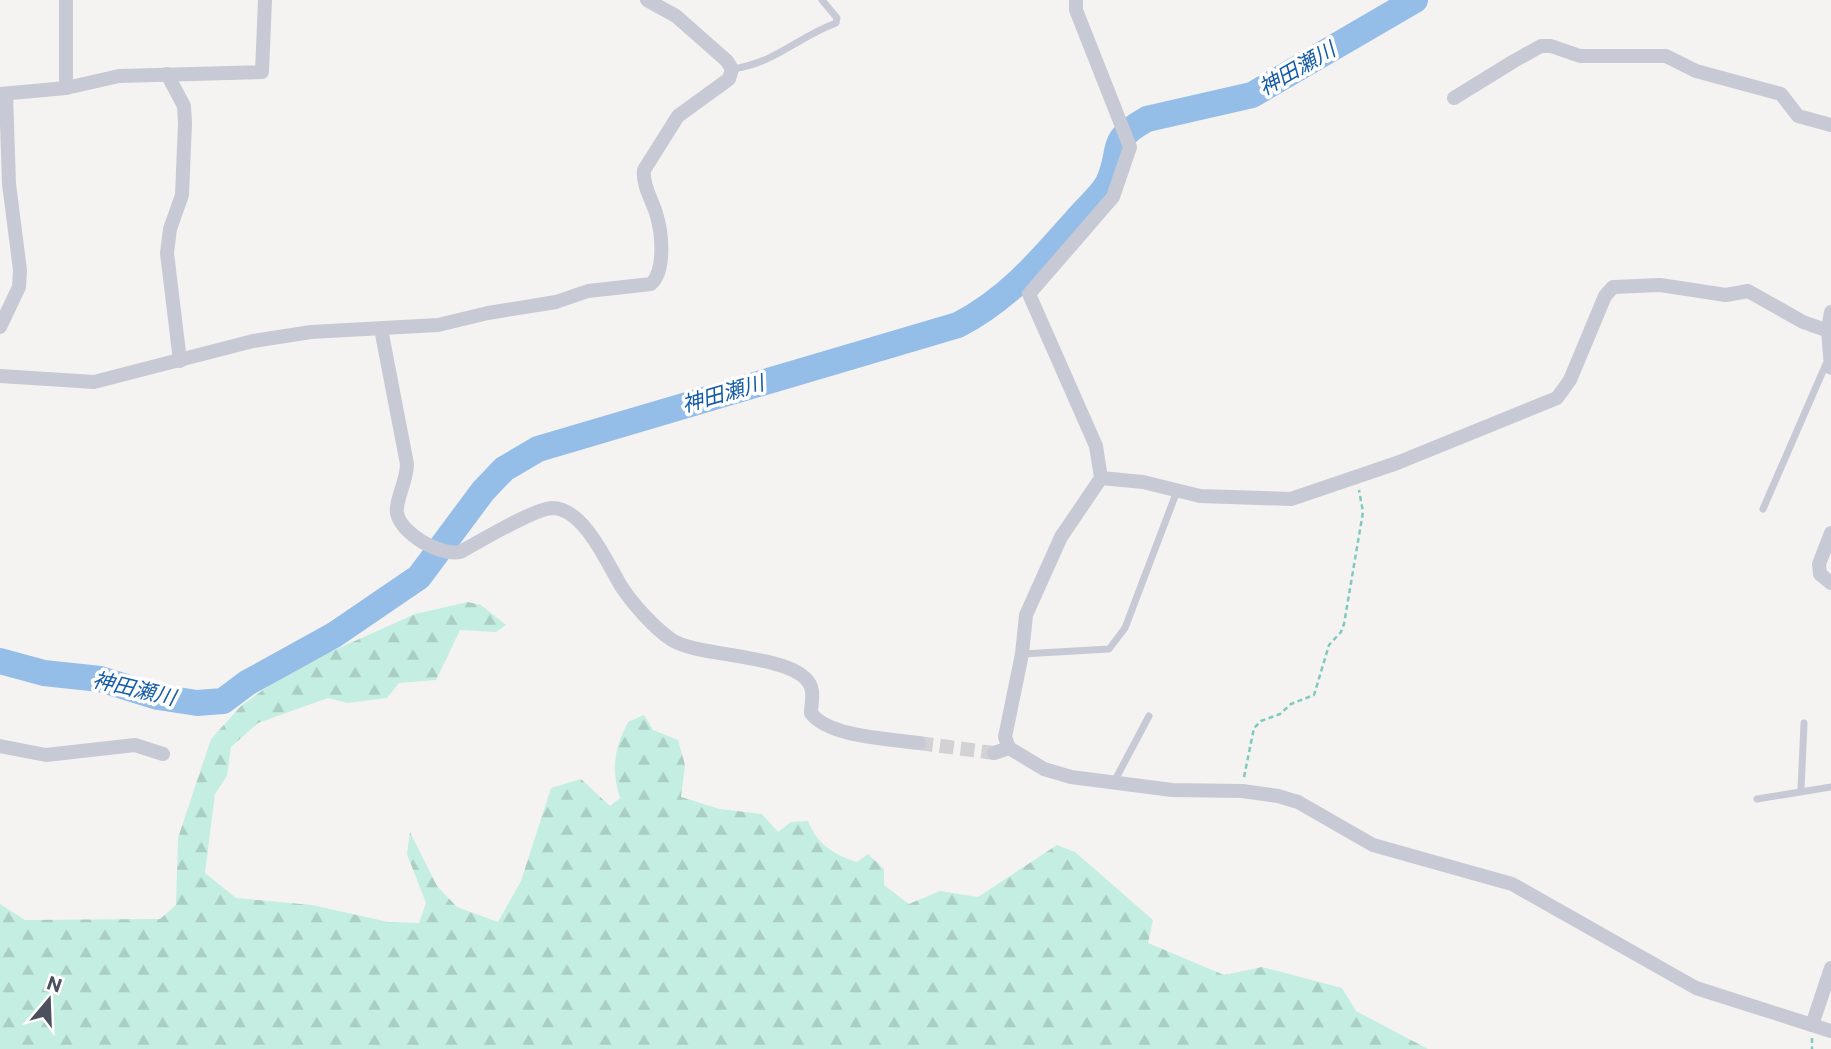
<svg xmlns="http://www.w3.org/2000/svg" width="1831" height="1049" viewBox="0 0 1831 1049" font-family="Commissioner,'Noto Sans JP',sans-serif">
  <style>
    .forest { fill: url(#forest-firs) }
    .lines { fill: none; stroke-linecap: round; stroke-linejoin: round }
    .river { stroke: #94bde8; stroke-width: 26 }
    .minor-tunnel { stroke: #d2d2d4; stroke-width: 14; stroke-dasharray: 14 7; stroke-linecap: butt }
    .path { stroke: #7ecabc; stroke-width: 2.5; stroke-dasharray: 5 3.5; stroke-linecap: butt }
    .service { stroke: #c7cad5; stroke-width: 7 }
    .minor { stroke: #c7cad5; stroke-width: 14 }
    .labels { text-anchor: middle; stroke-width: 7; stroke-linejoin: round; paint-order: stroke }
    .water-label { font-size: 21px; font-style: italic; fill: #155ca7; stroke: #fff }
  </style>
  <defs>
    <pattern id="forest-firs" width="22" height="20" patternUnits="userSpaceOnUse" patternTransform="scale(1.75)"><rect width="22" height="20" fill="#c4eee1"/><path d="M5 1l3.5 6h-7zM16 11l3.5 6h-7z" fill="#aacec3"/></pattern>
  </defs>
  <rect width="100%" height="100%" fill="#f4f3f2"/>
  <!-- forest -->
  <path class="forest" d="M468,602L481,605L506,625L496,632L460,630L436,680L399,683L387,698L347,703L328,698L258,723L231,747L227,776L215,794L205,873L236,898L312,905L388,922L419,923L426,903L407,854L410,832L437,886L457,907L498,922L521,881L551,788L581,779L610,806L620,798C611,769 614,749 628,722L644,715L653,730L678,740L685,765L681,797L720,809L762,814L778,832L791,822L808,821C817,844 834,855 857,862L868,854L884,869V885L909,904L940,891L978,897L1057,845L1075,852L1153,920L1148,943L1224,975L1262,967L1342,988L1356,1011L1428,1049H0V904L25,920L160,919L176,905L178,838L211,739L241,706L290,670L415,614Z"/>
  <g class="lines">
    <!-- river -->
    <path class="river" d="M0,661L44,673L100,679L158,697L197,703L223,701L247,683L334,635L419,577L483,491L504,469L538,449L958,325C1008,299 1040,261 1077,219C1086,208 1101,196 1108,183C1124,148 1106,142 1147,119L1252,95L1415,0"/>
    <!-- minor-tunnel -->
    <path class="minor-tunnel" d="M919,743L994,753"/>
    <!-- path -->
    <g class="path">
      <path d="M1244,777L1254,728L1261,721L1280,714L1291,704L1314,695L1329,645L1341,632L1344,624L1363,512L1359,490"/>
      <path d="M1812,1038V1049"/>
    </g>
    <!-- service -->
    <g class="service">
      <path d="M733,69C777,62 796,38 836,23L837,18L822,0"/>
      <path d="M1763,509L1826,364L1830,362"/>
      <path d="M1022,654L1109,649L1125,628L1177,491"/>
      <path d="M1114,782L1149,716"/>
      <path d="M1801,790L1804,723"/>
      <path d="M1757,799L1831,787"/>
    </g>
    <!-- minor -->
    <g class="minor">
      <path d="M167,74L184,106L185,123L182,195L170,229L167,253L180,361"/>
      <path d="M66,88V0"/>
      <path d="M0,94L66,88L119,76L262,72L265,0"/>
      <path d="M1454,98L1514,61L1541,46H1551L1580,56H1666L1696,71L1781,94L1798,116L1831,125"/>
      <path d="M1831,312L1828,330L1831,368"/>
      <path d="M0,327L19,287L20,270L9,184L6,94"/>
      <path d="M381,329L407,464C407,481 395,501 397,513C401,534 440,556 460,552C479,542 533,509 552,508C584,508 607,563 621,586C632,603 654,628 672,640C701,659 807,653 812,691C813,698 811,706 811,713C828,737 891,739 919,743"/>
      <path d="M0,376L94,382L253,341L311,332L438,325L488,313L556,302L588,291L651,284C666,270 662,232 656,213C652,200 642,184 644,170L678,116L729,79L732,69L727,61L676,16L647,0"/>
      <path d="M1101,478L1143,482L1200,496L1291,499L1397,463L1557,398L1570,380L1605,296L1613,287L1660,285L1726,295L1748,291L1803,322L1831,332"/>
      <path d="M1831,533L1819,564L1820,574L1831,583"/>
      <path d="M0,746L46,755L135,745L163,754"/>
      <path d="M1009,748L1005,737L1022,654L1026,615L1061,537L1101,478L1096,446L1029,294L1113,197L1130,147L1076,10V0"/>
      <path d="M994,753L1009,748L1044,769L1071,777L1172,790L1242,791L1278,796L1298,802L1373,845L1512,884L1696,988L1831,1031"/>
      <path d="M1812,1025L1831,968"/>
    </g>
  </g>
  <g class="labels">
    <!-- water labels -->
    <g class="water-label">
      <text transform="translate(1297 69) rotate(-30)" y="7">神田瀬川</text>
      <text transform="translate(723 394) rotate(-16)" y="7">神田瀬川</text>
      <text transform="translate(134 689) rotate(13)" y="7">神田瀬川</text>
    </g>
  </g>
  <!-- north arrow -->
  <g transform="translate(49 1000) rotate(19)" stroke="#ffffff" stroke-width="5" paint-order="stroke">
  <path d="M0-5L12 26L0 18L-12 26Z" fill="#4b4f5e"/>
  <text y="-10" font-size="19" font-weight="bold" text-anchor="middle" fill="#4b4f5e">N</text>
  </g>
</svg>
